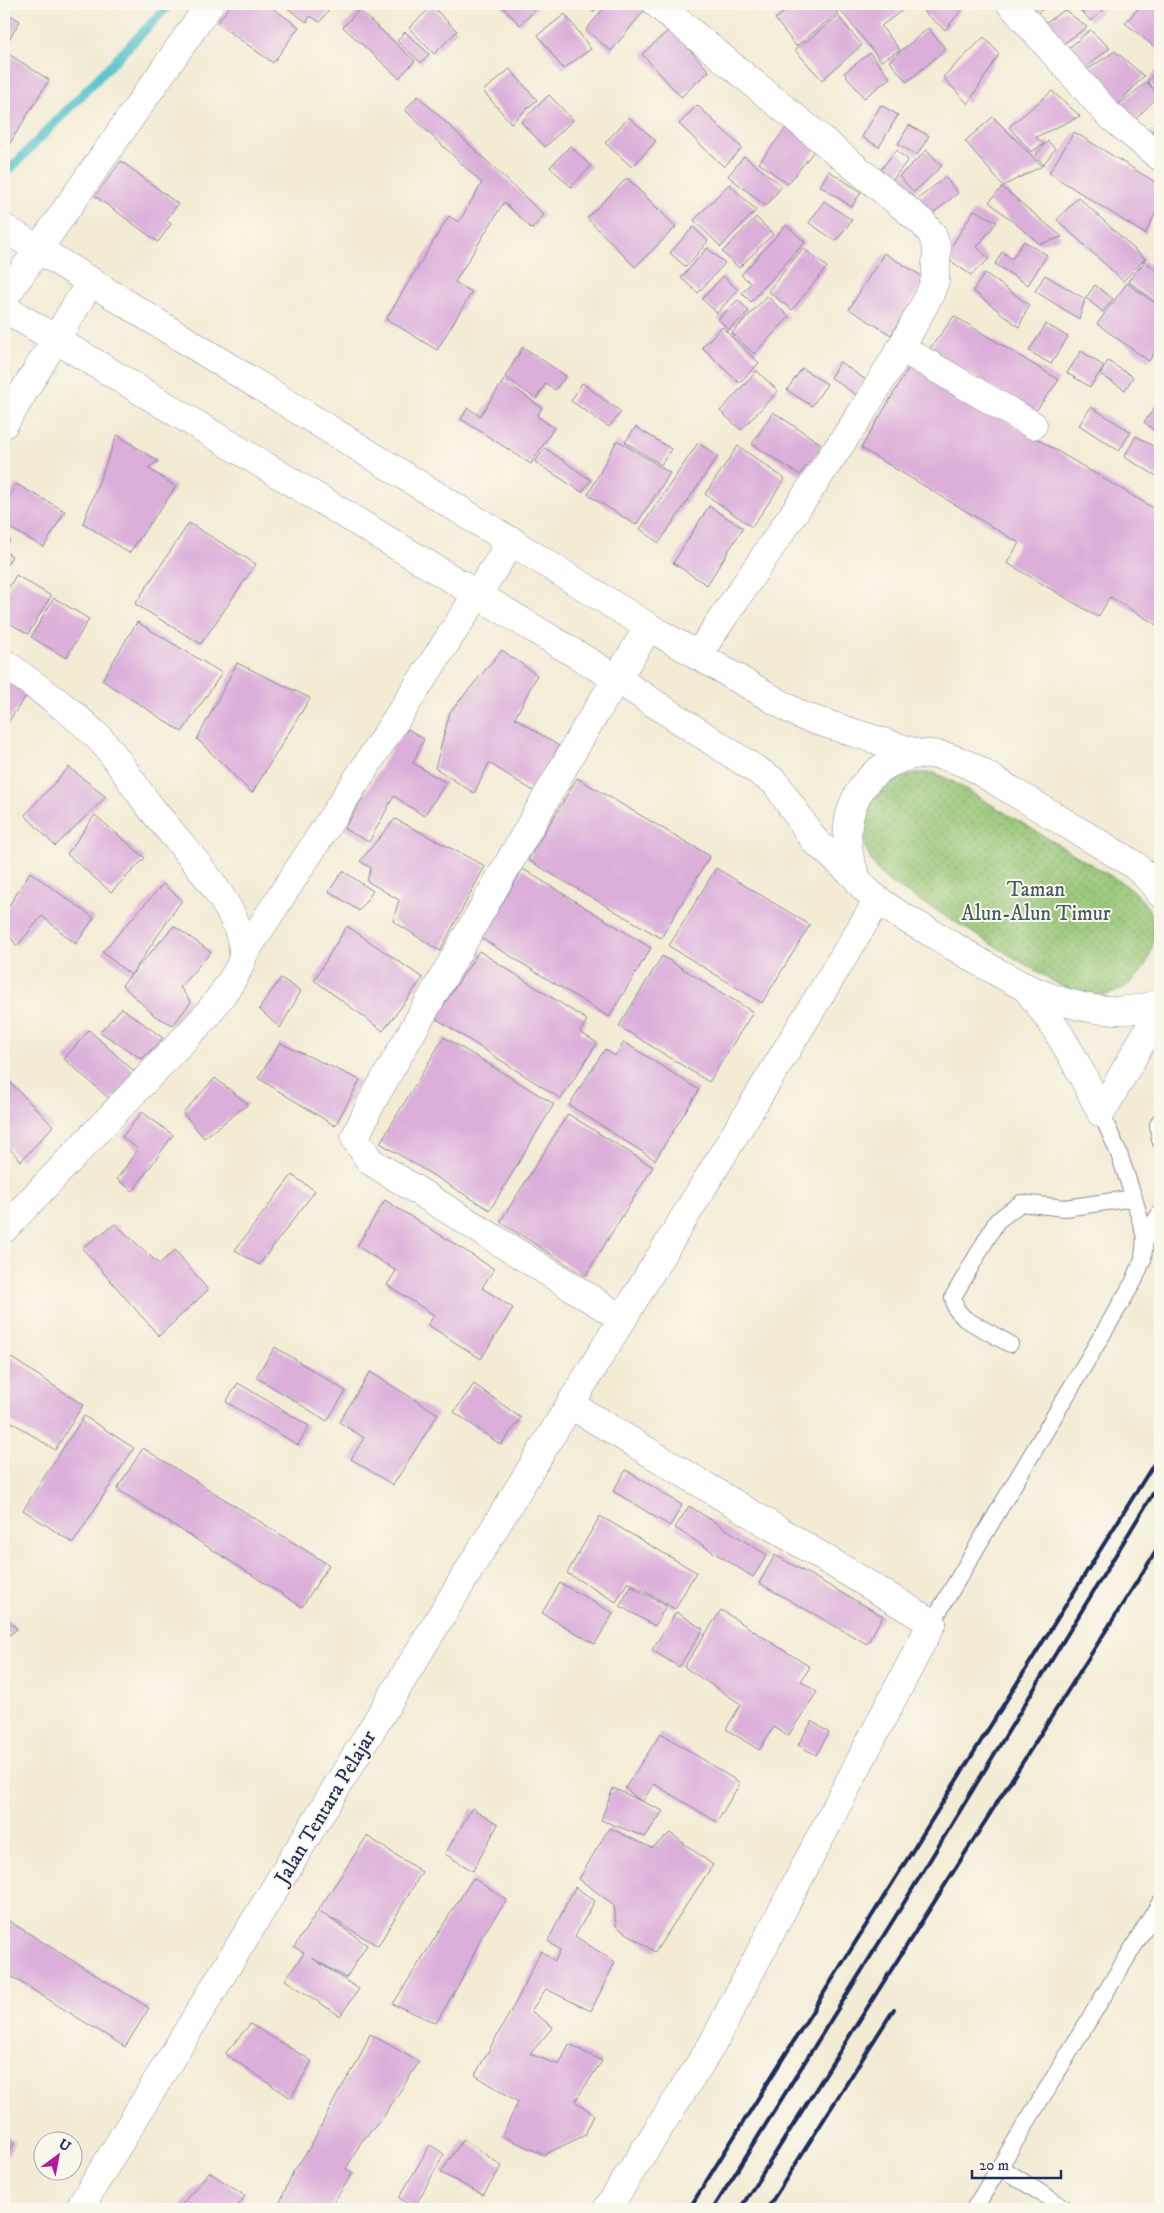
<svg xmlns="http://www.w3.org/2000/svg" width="1164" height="2213" viewBox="0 0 1164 2213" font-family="'IM FELL DW Pica',serif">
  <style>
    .grass { fill: url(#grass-dots); stroke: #587a69 }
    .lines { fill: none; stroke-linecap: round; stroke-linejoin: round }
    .stream { stroke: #54c2cc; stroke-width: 9 }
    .building { fill: #dbafda }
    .service-casing { stroke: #878d99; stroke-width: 18 }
    .minor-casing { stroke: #878d99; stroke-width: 29 }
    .tertiary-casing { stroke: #878d99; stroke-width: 29 }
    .service { stroke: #fff; stroke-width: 16 }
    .minor { stroke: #fff; stroke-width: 28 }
    .tertiary { stroke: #fff; stroke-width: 28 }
    .rail { stroke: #1b2f5e; stroke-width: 4 }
    .labels { text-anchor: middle; stroke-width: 4; stroke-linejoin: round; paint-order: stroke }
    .park-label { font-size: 21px; fill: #405c65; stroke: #fbf7ec }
    .street-label { font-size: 21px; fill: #1b2f5e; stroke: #fbf7ec }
  </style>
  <defs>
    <pattern id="grass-dots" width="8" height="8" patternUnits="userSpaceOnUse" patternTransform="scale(1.25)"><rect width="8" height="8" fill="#95c474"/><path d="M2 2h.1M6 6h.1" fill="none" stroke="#79a062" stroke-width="1.8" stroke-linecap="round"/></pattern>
  </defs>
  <rect width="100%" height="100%" fill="#fbf7ec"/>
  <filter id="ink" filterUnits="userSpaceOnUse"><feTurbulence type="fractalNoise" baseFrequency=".02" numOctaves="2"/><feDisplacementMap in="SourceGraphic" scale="10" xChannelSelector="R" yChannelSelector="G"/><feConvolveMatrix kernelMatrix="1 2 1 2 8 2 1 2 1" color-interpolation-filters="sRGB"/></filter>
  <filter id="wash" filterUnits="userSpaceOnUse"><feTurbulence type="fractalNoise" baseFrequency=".0096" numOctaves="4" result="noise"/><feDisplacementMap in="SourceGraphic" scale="20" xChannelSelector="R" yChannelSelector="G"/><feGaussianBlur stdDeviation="1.12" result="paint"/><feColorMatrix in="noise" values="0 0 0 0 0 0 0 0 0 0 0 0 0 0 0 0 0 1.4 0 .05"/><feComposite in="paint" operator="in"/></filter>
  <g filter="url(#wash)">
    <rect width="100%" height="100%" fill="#f3ebd4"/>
    <!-- grass -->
    <path class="grass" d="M917,773H935L952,781L1124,884C1134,892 1144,900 1150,912C1164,949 1138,994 1097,996C1084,997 1072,991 1061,986L889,882C844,841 857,786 917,773Z"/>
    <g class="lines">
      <!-- stream -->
      <path class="stream" d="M11,168L170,4"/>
    </g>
    <g id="blocks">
      <!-- building -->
      <g class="building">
        <path d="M231,4H267L299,27L273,63L217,23Z"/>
        <path d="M281,4H329L332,6L320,22L310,16L307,22Z"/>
        <path d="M500,4H537L539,6L520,25Z"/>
        <path d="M584,4H600L594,11Z"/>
        <path d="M607,4H645L648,6L611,51L586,30Z"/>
        <path d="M795,4H831L838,13L796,46L775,19Z"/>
        <path d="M842,4H911L881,26L900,50L881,61L838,7Z"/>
        <path d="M932,4H958L962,9L945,30L923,11Z"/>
        <path d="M1020,4H1048L1033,18Z"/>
        <path d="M1074,4H1110L1091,21Z"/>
        <path d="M1142,4H1160V45L1157,49L1125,23Z"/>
        <path d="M432,6L457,31L434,54L409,28Z"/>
        <path d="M359,10L415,61L399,78L343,27Z"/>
        <path d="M1065,10L1087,27L1060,46L1040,26Z"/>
        <path d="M4,11L20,21L4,48Z"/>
        <path d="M565,14L591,49L563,69L538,35Z"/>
        <path d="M838,16L862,45L822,80L795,50Z"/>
        <path d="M928,28L946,49L907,82L889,61Z"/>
        <path d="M670,29L709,71L681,97L642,54Z"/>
        <path d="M1090,30L1110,48L1078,73L1064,52Z"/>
        <path d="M405,32L429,54L421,63L397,41Z"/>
        <path d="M984,37L999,54L968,104L943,77Z"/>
        <path d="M4,51L49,80L5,151L4,150Z"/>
        <path d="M1115,51L1144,76L1113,109L1147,82L1160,66V93L1147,82L1158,96L1132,123L1113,109L1084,72Z"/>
        <path d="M870,53L890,78L864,98L844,73Z"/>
        <path d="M510,69L537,100L511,123L483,91Z"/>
        <path d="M1052,91L1080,116L1036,137L1044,144L1031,152L1009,127Z"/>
        <path d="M549,95L573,120L545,147L521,122Z"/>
        <path d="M418,96L544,215L532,229L504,202L455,282L472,292L437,350L386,319L449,216L459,222L482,183L405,110Z"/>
        <path d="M697,105L742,148L724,167L679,124Z"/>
        <path d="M881,105L898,115L879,147L862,137Z"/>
        <path d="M629,117L656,141L632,167L605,143Z"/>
        <path d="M993,117L1042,166L1003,186L965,141Z"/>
        <path d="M792,120L821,142L788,184L759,163Z"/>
        <path d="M1160,121V151L1146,139Z"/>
        <path d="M909,125L929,136L917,155L898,144Z"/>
        <path d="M1074,132L1160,185V204L1145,234L1049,173Z"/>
        <path d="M1048,141L1055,149L1043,165L1036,155Z"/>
        <path d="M570,146L591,166L571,187L550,167Z"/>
        <path d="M896,150L908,160L888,185L876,176Z"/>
        <path d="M927,150L942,166L914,192L899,176Z"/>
        <path d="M744,156L782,186L766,206L728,176Z"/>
        <path d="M121,161L178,204L166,220L171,224L158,242L95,196Z"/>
        <path d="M829,171L861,192L852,207L820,186Z"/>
        <path d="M945,177L958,193L926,219L913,203Z"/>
        <path d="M627,178L676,227L635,267L587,218Z"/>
        <path d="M729,184L756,210L721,247L694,220Z"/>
        <path d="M1002,187L1062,237L1040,244L989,202Z"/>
        <path d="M1078,197L1145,259L1123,281L1057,220Z"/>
        <path d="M824,201L852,220L836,241L809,223Z"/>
        <path d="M974,210L997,222L977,247L989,259L971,275L945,257Z"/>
        <path d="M756,217L773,234L739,268L722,252Z"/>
        <path d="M786,225L805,242L751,302L742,293L751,283L741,275Z"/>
        <path d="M693,227L708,241L686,267L670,253Z"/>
        <path d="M1024,241L1047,255L1028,285L995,264L1002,252L1012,259Z"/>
        <path d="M707,248L725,263L698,293L681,278Z"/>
        <path d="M803,248L827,267L792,310L768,291Z"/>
        <path d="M884,253L925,278L891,335L849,309Z"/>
        <path d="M1145,261L1160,274V302L1158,304L1128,281Z"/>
        <path d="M985,273L1029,305L1019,327L973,291Z"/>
        <path d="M1045,275L1085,299L1079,319L1035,291Z"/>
        <path d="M723,276L738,290L717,313L702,299Z"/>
        <path d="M1127,283L1160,307V344L1149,361L1097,324Z"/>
        <path d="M1095,285L1113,299L1103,312L1086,298Z"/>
        <path d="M767,296L789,317L754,354L732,333Z"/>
        <path d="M738,300L749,311L729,330L718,319Z"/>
        <path d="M954,316L1059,380L1035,412L929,350Z"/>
        <path d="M1046,324L1068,337L1051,364L1029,351Z"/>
        <path d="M722,327L759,363L739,383L702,347Z"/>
        <path d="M523,347L566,376L555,390L546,383L536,399L505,377Z"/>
        <path d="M1081,351L1104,366L1090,387L1067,373Z"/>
        <path d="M1108,361L1133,377L1125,390L1100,374Z"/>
        <path d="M840,362L866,380L856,395L830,377Z"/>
        <path d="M911,364L1160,512V627L1110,597L1098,617L1007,563L1019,543L861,448Z"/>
        <path d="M802,368L827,384L812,406L787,390Z"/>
        <path d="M757,371L778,391L741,430L720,411Z"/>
        <path d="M504,380L542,408L537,416L554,428L531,464L461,419L468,408L480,416Z"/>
        <path d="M582,383L621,412L609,427L571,401Z"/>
        <path d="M1160,401V435L1144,422Z"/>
        <path d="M1091,407L1131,432L1119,451L1079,425Z"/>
        <path d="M773,412L821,444L800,475L752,444Z"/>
        <path d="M636,427L671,449L661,465L625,442Z"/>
        <path d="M117,435L158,461L148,468L176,487L129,553L83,523Z"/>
        <path d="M1136,436L1160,450V478L1124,457Z"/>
        <path d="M617,440L670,473L636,525L588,495Z"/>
        <path d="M698,443L718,456L659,543L640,529Z"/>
        <path d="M738,446L785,479L752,527L705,494Z"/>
        <path d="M545,448L591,480L582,492L535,462Z"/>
        <path d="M16,484L65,511L44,547L4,525V507Z"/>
        <path d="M709,506L743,528L707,585L673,563Z"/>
        <path d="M189,523L256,564L201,644L135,604Z"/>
        <path d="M4,536L10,540L4,549Z"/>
        <path d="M4,551L12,556L4,570Z"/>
        <path d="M16,575L51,596L28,634L4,620V596Z"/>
        <path d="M54,598L89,619L66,658L31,637Z"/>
        <path d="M137,622L222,673L182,732L102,680Z"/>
        <path d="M502,650L537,675L515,718L559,746L535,792L489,763L474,793L435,768L450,712Z"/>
        <path d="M237,663L310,698L252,793L197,739Z"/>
        <path d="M4,676L28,693L4,728Z"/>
        <path d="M408,729L424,739L413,763L446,783L424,816L394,796L369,842L344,829L394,745Z"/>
        <path d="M69,767L106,797L55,846L25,815Z"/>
        <path d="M577,778L710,856L661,938L528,860Z"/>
        <path d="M95,815L145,858L111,892L67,854Z"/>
        <path d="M395,819L485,866L440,951L393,921L399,900L367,881L371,868L360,861Z"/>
        <path d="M716,868L810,925L762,1003L669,946Z"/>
        <path d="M523,869L651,948L609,1017L481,938Z"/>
        <path d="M343,871L373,891L359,911L329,891Z"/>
        <path d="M30,872L94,918L76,944L42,916L17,946L4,928V914Z"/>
        <path d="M163,884L182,900L131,975L102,952Z"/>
        <path d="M174,926L211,952L180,987L191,1002L173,1025L155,1016L122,985Z"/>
        <path d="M347,926L423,978L383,1031L314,980Z"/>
        <path d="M479,951L587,1020L580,1032L597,1043L561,1099L435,1018Z"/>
        <path d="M662,956L753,1012L709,1082L619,1026Z"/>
        <path d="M281,978L301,991L280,1028L259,1009Z"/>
        <path d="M122,1008L163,1038L142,1059L100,1032Z"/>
        <path d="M89,1030L138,1075L111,1100L64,1059Z"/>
        <path d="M444,1037L554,1104L490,1210L380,1143Z"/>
        <path d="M624,1042L699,1090L655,1160L569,1105L605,1049L615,1056Z"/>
        <path d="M280,1043L360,1080L335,1126L258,1078Z"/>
        <path d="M4,1076L53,1126L21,1161L4,1142Z"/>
        <path d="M215,1078L248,1104L204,1138L183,1113Z"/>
        <path d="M142,1112L173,1135L133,1191L117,1179L138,1149L122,1137Z"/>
        <path d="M568,1114L653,1167L585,1276L500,1222Z"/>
        <path d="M292,1175L315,1191L259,1265L235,1250Z"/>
        <path d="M385,1200L494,1269L482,1288L513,1308L481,1359L428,1325L434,1315L387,1285L396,1271L357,1246Z"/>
        <path d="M115,1224L159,1264L175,1250L208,1290L159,1336L82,1248Z"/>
        <path d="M275,1347L346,1391L327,1421L256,1377Z"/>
        <path d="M4,1353L83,1405L55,1450L4,1417Z"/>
        <path d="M370,1372L438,1414L393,1485L351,1459L364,1438L339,1422Z"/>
        <path d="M238,1383L309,1426L298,1445L226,1402Z"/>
        <path d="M474,1384L521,1418L501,1445L454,1412Z"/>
        <path d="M84,1416L134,1448L73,1543L23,1510Z"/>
        <path d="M143,1448L329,1565L302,1607L117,1489Z"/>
        <path d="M626,1470L682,1505L670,1526L613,1491Z"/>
        <path d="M689,1506L767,1555L753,1577L675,1528Z"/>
        <path d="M600,1516L696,1572L675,1609L628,1582L616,1602L567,1573Z"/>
        <path d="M775,1555L883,1616L867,1644L759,1583Z"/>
        <path d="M560,1583L613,1613L595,1644L542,1613Z"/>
        <path d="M631,1586L666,1606L655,1626L620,1606Z"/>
        <path d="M721,1610L810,1667L801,1681L817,1692L788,1736L774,1727L759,1750L726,1729L741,1704L684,1667Z"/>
        <path d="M676,1612L703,1629L679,1667L652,1650Z"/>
        <path d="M4,1615L17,1629L4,1640Z"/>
        <path d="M812,1721L829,1733L816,1755L798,1745Z"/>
        <path d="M661,1733L740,1783L717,1822L654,1784L642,1802L625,1788Z"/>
        <path d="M613,1788L663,1811L645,1837L601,1820Z"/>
        <path d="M472,1808L498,1824L473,1871L445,1854Z"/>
        <path d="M609,1828L652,1848L670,1833L713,1865L655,1952L616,1926L614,1905L579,1879Z"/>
        <path d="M367,1836L422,1872L378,1946L321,1912L367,1945L346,1978L312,1958L359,1989L340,2016L285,1980L304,1953L294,1947Z"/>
        <path d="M473,1878L507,1900L482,1936L461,1981L436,2023L393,2004Z"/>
        <path d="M575,1887L595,1901L575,1936L615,1962L591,2011L546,1989L531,2011L553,2027L530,2054L559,2065L569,2044L602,2061L575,2101L594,2115L585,2135L544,2155L502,2136L518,2102L475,2075L517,2000L541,1951L555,1961L560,1950L548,1941Z"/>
        <path d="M4,1918L149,2008L125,2047L4,1972Z"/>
        <path d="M250,2024L312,2061L291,2098L225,2054Z"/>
        <path d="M370,2034L419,2062L382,2119L361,2142L346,2169L353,2173L329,2209H277L293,2172L310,2147L338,2093L357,2063Z"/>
        <path d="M4,2135L15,2142L4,2160Z"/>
        <path d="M463,2139L502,2166L483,2195L441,2173Z"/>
        <path d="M430,2145L444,2154L414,2208L399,2198Z"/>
        <path d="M209,2172L245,2196L236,2209H178Z"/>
      </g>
    </g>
  </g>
  <g filter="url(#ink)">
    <use href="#blocks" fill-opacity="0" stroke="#878d99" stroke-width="1"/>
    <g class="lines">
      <defs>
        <g id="service">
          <path d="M1160,1121L1158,1125L1160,1140"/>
          <path d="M1145,1237L1160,1213"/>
          <path d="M1010,1344L965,1319L956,1309L953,1297L997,1221L1021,1203L1065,1208L1134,1198"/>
          <path d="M932,1623L1134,1281L1143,1259L1145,1237L1134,1198L1118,1151L1101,1113"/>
          <path d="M1000,2167L1066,2209"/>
          <path d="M974,2209L1160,1903"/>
        </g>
        <g id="minor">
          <path d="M657,4L923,223L932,234L937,249L935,280L930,294L901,348L859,417L697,656"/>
          <path d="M1011,4L1108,114L1160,157"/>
          <path d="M4,298L210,4"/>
          <path d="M901,348L1033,425"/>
          <path d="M4,424L91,281"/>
          <path d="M4,663C36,687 70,709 99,738C119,759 133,786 151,808C179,844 243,908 243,954C243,969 216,1002 207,1015L4,1229"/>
          <path d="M243,955L512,541"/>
          <path d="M623,1319L370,1161L355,1138L370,1105L586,728L649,627"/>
          <path d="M571,1405L932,1623"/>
          <path d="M79,2209L878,900"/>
        </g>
        <g id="tertiary">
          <path d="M4,228L649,627L802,716L920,754"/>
          <path d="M4,308L617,679L775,782L814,840L856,877"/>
          <path d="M1160,893L1154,883L1133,864L971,766C954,759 938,752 920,754C859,761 832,823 856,876C860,887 875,898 885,905C902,918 922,927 940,938C968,955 996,973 1025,987C1039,993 1054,999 1068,1003C1099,1012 1130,1014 1160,1003"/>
          <path d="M1025,987C1059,1028 1078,1065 1101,1113"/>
          <path d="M1101,1113L1160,1009"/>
          <path d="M607,2209L712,2045L932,1623"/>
        </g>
      </defs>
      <!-- service casing -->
      <use href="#service" class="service-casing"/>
      <!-- minor casing -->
      <use href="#minor" class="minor-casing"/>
      <!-- tertiary casing -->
      <use href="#tertiary" class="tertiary-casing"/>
      <!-- service -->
      <use href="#service" class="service"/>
      <!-- minor -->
      <use href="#minor" class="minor"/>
      <!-- tertiary -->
      <use href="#tertiary" class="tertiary"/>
      <!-- rail -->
      <g class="rail">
        <path d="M689,2209L1160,1454"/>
        <path d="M713,2209L902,1906L1160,1482"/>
        <path d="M740,2209L1160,1545"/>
        <path d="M767,2209L894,2009"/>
      </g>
    </g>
  </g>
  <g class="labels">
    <!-- park labels -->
    <g class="park-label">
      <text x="1036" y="896">Taman<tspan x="1036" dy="24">Alun-Alun Timur</tspan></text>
    </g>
    <!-- street labels -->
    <g class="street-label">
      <text transform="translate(325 1807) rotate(-59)" y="7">Jalan Tentara Pelajar</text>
    </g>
  </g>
  <!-- margin -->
  <rect width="1164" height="2213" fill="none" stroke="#fbf7ec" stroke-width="20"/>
  <!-- north arrow -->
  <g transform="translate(58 2156) rotate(32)"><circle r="24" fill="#fbf7ec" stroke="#a1a7b3"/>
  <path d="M0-4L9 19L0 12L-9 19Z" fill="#b5179e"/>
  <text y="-8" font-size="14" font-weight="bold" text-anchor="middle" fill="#1b2f5e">U</text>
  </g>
  <!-- scale -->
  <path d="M972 2170v8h89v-8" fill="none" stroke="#1b2f5e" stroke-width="2.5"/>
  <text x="979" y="2170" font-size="15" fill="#1b2f5e" stroke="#fbf7ec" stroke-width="4" paint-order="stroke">20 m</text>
</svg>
